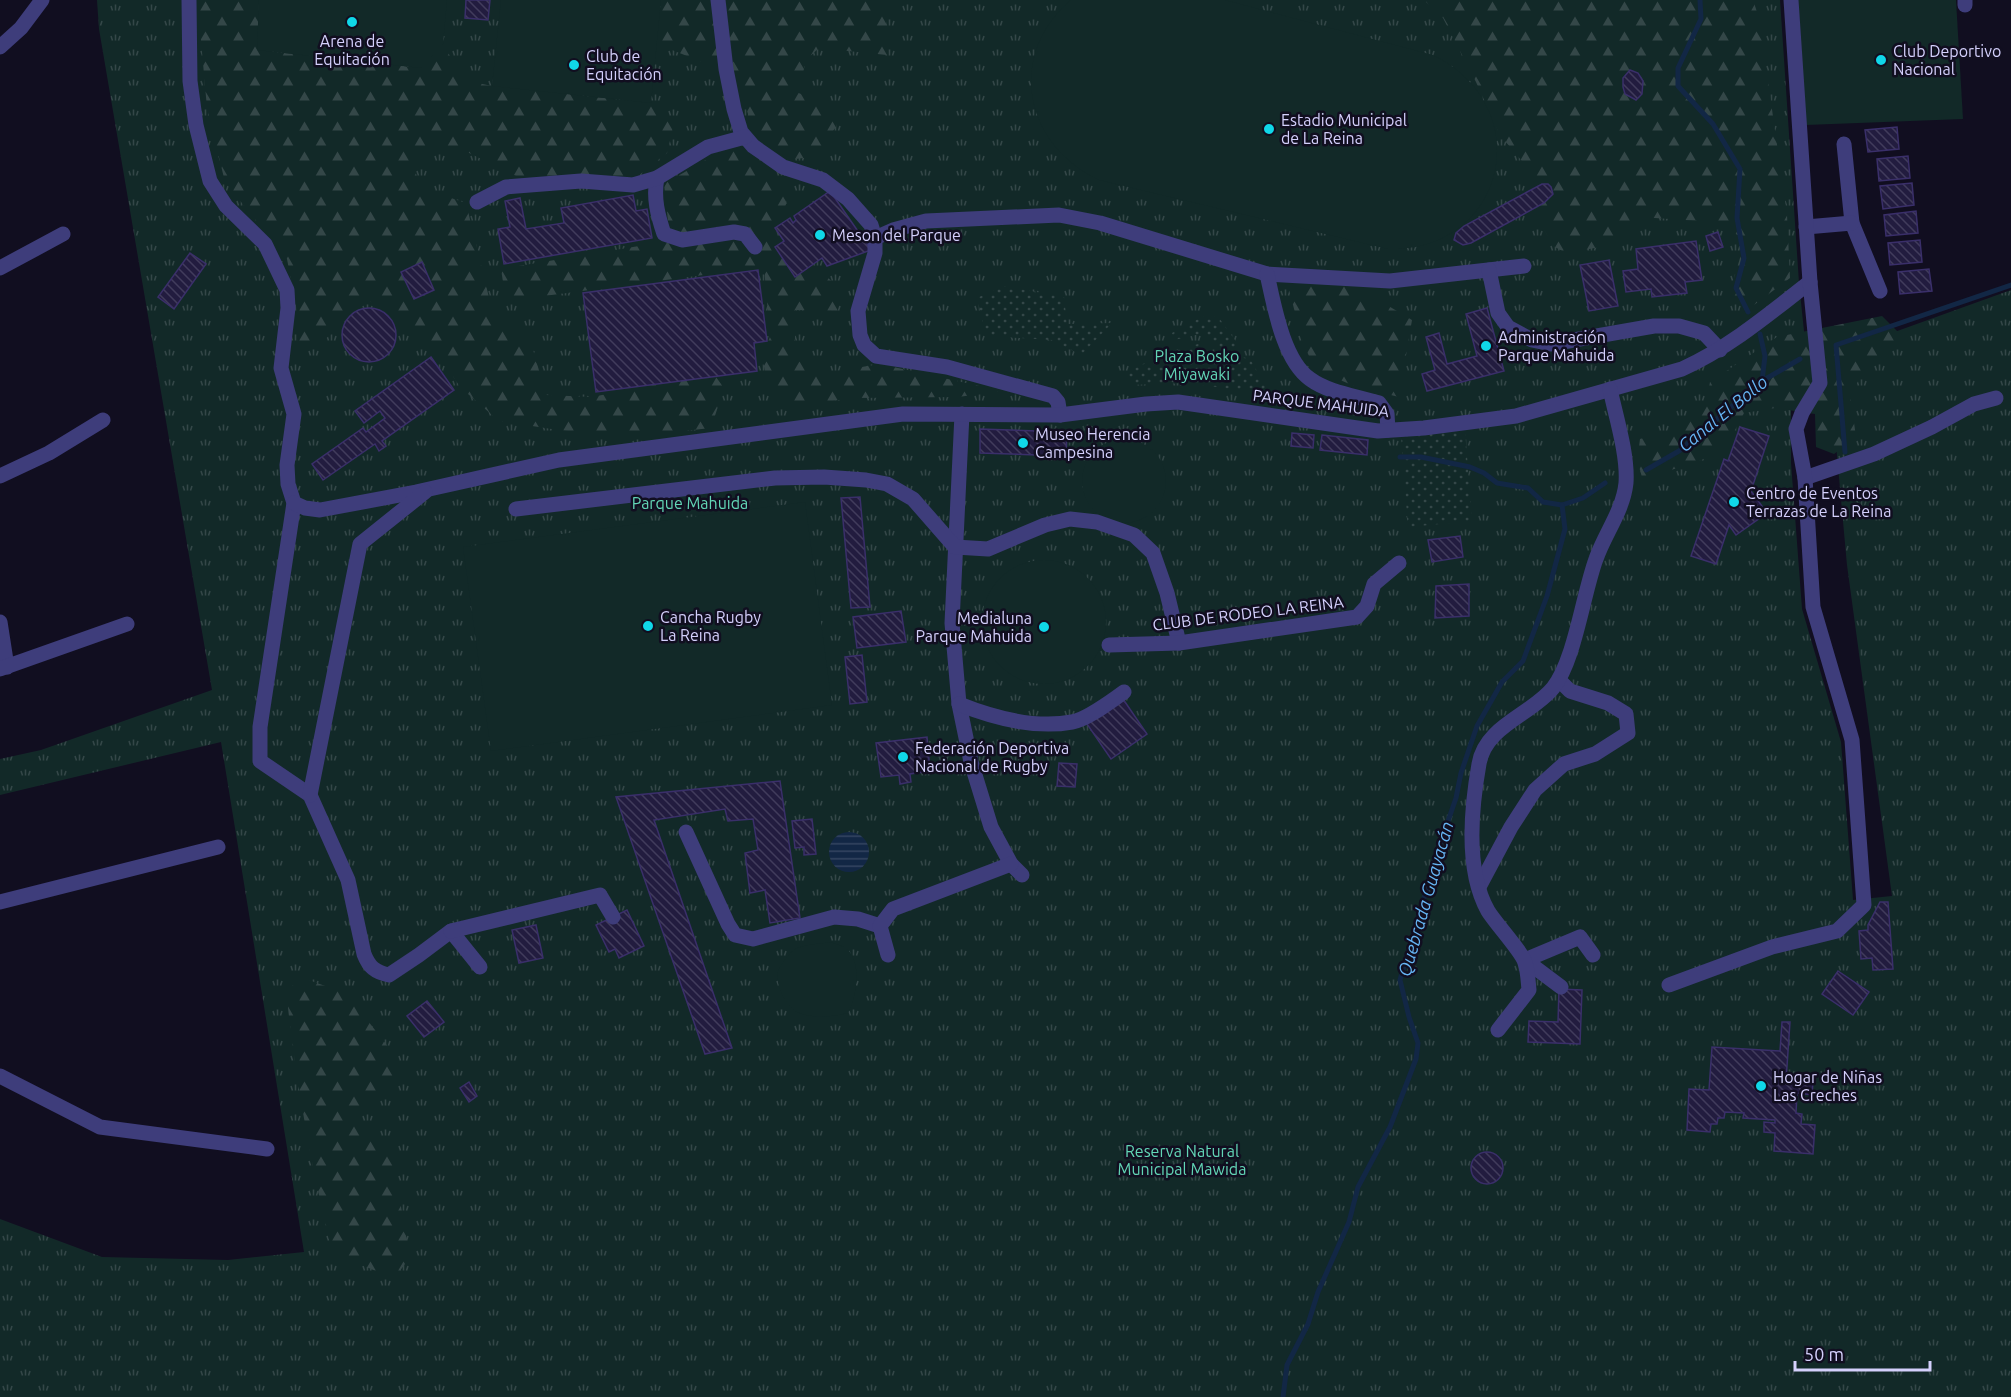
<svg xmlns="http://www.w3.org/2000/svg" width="2011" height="1397" viewBox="0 0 2011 1397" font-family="Ubuntu,sans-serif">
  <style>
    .grass { fill: url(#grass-tufts) }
    .forest { fill: url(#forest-firs) }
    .garden { fill: url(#garden-dots) }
    .pitch { fill: #122928 }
    .water { fill: url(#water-rules) }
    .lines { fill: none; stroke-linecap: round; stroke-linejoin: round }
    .stream { stroke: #122745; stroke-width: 5 }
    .building { fill: url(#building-back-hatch); stroke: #3a2f6a; stroke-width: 1.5 }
    .minor { stroke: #3e3d7b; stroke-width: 15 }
    .poi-dot { fill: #10d7e8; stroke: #110e20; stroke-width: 2 }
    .labels { text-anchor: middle; stroke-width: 5; stroke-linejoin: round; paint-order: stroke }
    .poi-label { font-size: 16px; fill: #d4d0fc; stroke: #110e20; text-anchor: start }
    .park-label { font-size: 16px; fill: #62d6b6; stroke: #110e20 }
    .street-label { font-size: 16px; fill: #d4d0fc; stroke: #110e20 }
    .water-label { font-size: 18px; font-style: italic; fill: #66b5f4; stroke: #110e20 }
  </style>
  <defs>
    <pattern id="grass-tufts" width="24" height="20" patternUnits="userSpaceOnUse" patternTransform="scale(1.5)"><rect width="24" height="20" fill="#122928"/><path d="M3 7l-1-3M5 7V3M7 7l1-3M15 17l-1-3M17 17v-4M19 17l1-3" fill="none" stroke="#344748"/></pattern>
    <pattern id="forest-firs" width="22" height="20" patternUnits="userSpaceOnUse" patternTransform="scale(1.5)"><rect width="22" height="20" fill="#122928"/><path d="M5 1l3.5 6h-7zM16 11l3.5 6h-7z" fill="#344748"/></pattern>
    <pattern id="garden-dots" width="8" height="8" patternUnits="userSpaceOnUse" patternTransform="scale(1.5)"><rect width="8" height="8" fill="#122928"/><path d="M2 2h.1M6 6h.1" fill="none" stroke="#344748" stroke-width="1.8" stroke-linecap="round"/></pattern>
    <pattern id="water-rules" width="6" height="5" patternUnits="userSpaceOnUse" patternTransform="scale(1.5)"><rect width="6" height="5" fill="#122745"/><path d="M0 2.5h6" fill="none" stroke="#344561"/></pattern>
    <pattern id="building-back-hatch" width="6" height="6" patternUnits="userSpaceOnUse" patternTransform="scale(1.5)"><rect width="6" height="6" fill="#221c3f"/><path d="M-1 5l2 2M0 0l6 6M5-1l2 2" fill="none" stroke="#413c5c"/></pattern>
  </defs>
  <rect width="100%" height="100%" fill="#110e20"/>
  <!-- grass -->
  <path class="grass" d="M97,0H1780L1799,283L1809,380L1791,410V463L1802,609L1841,742L1853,900L1892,896L1847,565L1828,356L2011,290V1397H0V1219L102,1257L228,1260L304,1252L221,742L0,795V759L41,750L212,690L99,29Z"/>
  <!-- forest -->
  <g class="forest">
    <path d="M200,0H259L257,50L420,68L443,44L464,80L492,86L651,103L675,120L667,153L638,176H516L463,150L428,149L413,165L421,188L466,203L493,314L532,346L546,395L592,397L713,373L724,388L711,428L628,437L558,430L499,421L460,387L425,333L406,325L368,300L346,312L330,335L316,347L298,346L297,311L287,259L225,182L207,108L199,18Z"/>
    <path d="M661,0H886L887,55L819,48L807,59L796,92L840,109L836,127L813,157L786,160L756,140L744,101L732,74L657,44Z"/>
    <path d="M1424,0H1753L1759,18L1787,215L1790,278L1754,305L1744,307L1730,292L1740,258L1741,237L1715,222L1640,217L1612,245L1566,253L1553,246L1539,219L1531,172L1500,135L1476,82L1443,18Z"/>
    <path d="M742,147L780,180L787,203L780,211L774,238L794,263L818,269L836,285L838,311L795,310V341L799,361L819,374L880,364L1002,391L958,397L852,398L807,405L789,401L767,383L762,355L770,337L764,267L506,301L501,269L657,243L668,221L664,184L716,154Z"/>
    <path d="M1287,282L1355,286L1412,320L1399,397L1354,386L1315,369L1303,343Z"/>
    <path d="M1882,316L1901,335L1871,361L1850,394L1856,437L1834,454L1816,447L1815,414L1775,408L1744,413L1725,449L1695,463L1643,478L1637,462L1640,439L1667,431L1706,404L1710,382L1777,337Z"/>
    <path d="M306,979L339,991L361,1012L389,1048L393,1076L379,1098L361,1090L360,1122L391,1151L410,1257L394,1279L332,1252C311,1165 295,1078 286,989Z"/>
  </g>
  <!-- garden -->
  <g class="garden">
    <path d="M1003,286L1064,297L1067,324L1112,323L1081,355L1052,340L986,336L977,298Z"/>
    <path d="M1211,316L1219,318L1240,347L1237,350L1222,348L1200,334L1174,340L1172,333L1202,317Z"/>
    <path d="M1198,344L1204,345L1225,362L1242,357L1250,359L1270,394L1186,383L1130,385L1127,378L1128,372L1160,355Z"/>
    <path d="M1465,430L1472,521L1408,527L1401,436Z"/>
  </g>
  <!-- pitch -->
  <g class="pitch">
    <path d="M259,0H447L443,44L421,68L257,50Z"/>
    <path d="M501,0H661L651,103L492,86Z"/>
    <path d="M1071,0H1225L1433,55C1539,107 1506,252 1388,249L1099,180C1024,145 1006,55 1071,0Z"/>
    <path d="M1798,0H1956L1963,119L1806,125Z"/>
    <circle cx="1124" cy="481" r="42"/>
    <path d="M805,502L832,705L491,751L463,547Z"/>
    <circle cx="1044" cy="622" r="62"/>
    <path d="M831,942C835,944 840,945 844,947C863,958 857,997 848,1013C833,1017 817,1018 802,1014C788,1010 775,987 778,972C779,966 789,954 794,950C803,944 820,944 831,942Z"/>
  </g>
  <!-- water -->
  <circle class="water" cx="849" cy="852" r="20"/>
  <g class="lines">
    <!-- stream -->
    <g class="stream">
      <path d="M1700,0L1701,19L1678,68V86L1713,124L1740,169L1737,218L1744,258L1736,288L1748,312"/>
      <path d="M1760,334L1765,356L1762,381"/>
      <path d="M1845,452L1836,345L2011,285"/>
      <path d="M1400,457H1421L1470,467L1484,473L1497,483L1528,488L1543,502L1562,505L1583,498L1605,483"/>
      <path d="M1646,470L1679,451L1762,381L1800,359"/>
      <path d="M1283,1397L1287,1365L1308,1324L1318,1292L1349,1222L1358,1187L1390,1127L1416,1059L1418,1043L1409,1017L1400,980L1438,850L1456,798L1461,773L1477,726L1502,682L1523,661L1547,596L1565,529L1562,505"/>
    </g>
  </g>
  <!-- building -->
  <g class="building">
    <path d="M466,0H490L488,20L465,18Z"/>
    <path d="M1630,70L1638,73L1643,81L1642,94L1636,100L1625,94L1623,87V78Z"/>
    <path d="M1897,127L1899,149L1868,152L1865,130Z"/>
    <path d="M1908,156L1910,178L1879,181L1877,159Z"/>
    <path d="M1912,183L1914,205L1883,209L1880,186Z"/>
    <path d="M1542,184H1548L1551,187L1553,194L1544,203L1471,243L1463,245L1454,240L1456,233L1464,226Z"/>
    <path d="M830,191L871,250L827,266L822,258L795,277L775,247L784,241L775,228L790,218L793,223L796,220L794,216Z"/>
    <path d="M633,195L636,211L647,209L652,238L504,264L498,229L510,227L505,201L520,198L526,229L564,223L561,208Z"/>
    <path d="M1916,211L1918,233L1886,236L1884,215Z"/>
    <path d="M1718,232L1723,247L1710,251L1706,236Z"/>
    <path d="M1920,240L1922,262L1890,265L1888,243Z"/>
    <path d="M1696,241L1702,280L1685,282L1687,293L1652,297L1651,289L1626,292L1623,271L1638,269L1636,249Z"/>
    <path d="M190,253L206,264L174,309L158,297Z"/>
    <path d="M1609,260L1618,306L1589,311L1580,265Z"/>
    <path d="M422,262L434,290L414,299L401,272Z"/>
    <path d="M1929,269L1932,291L1900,294L1898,272Z"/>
    <path d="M758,270L767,341L754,343L757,371L596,392L583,293Z"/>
    <circle cx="369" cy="335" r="27"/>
    <path d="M1487,308L1504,371L1427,391L1422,374L1435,370L1426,337L1439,333L1447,364L1477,356L1466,314Z"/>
    <path d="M431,357L454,390L382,441L386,446L379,451L375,444L323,480L312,464L363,428L366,432L385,418L380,411L364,423L355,411Z"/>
    <path d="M1740,427L1769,436L1751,491L1767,513L1736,535L1729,525L1716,564L1691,556L1724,459L1728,461Z"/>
    <path d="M980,429L1067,432L1066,456L980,453Z"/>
    <path d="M1292,433L1314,435L1313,448L1291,446Z"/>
    <path d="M1322,435L1368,440L1367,455L1320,450Z"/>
    <path d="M860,497L870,607L851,608L841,498Z"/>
    <path d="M1460,536L1463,557L1432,562L1428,540Z"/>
    <path d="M1469,584V616L1435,618L1436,586Z"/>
    <path d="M901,611L906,642L857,648L853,617Z"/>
    <path d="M862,655L867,702L850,704L845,657Z"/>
    <path d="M1123,699L1147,734L1111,759L1087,724Z"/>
    <path d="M927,737L930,771L910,774L911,782L900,784L899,775L881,777L876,743Z"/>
    <path d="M1059,763L1077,764L1075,787L1057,786Z"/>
    <path d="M780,781L800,918L770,923L765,890L750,893L745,853L758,850L753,819L728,821L725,809L654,820L732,1048L705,1054L616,797Z"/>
    <path d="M812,819L816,854L804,855V847L795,848L792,821Z"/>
    <path d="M1880,902H1888L1893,969L1873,970L1872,958L1861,959L1859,931L1868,930V925Z"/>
    <path d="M627,910L644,946L619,958L615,949L609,952L596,925Z"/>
    <path d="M536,925L543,958L519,963L512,930Z"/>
    <path d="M1838,971L1869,992L1853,1015L1822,994Z"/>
    <path d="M1559,989L1582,990L1580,1044L1528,1042L1529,1021L1558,1022Z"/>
    <path d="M427,1001L444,1022L424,1037L407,1016Z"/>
    <path d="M1782,1022H1790L1786,1081L1813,1082L1812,1095L1797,1093L1796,1113L1802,1114L1801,1124L1815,1125L1813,1154L1774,1151L1775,1133L1764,1132V1122L1775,1123V1120L1743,1118L1744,1113L1725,1112L1724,1118H1718L1717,1124H1711L1710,1132L1687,1130L1689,1089L1709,1090L1712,1047L1780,1051Z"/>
    <path d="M469,1082L477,1096L469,1102L460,1088Z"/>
    <circle cx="1487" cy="1168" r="16"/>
  </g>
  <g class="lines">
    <!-- minor -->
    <g class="minor">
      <path d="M189,0L190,81L196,125L210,181L226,206L265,244L287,290L288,308L281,368L294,414L287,465L288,484L294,503L260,727V761L310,795L348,880L364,954C369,967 375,972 389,975L419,955L451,931L480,967"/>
      <path d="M718,0L726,69L734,109L741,132L753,146L783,167L823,180L848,199L871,225L875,238V253L858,311L860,335L864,345L876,356L947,367L1053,396L1058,402L1060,415"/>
      <path d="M1965,0V5"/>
      <path d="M0,47L21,28L42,0"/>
      <path d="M1844,144L1852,223L1880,291"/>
      <path d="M657,178C653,198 658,216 664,234L682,240L734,232L745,234L755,247"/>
      <path d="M477,202L506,187L581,181L633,185L657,178L708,147L745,137"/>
      <path d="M1806,227L1852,223"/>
      <path d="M875,238L893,230L926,221L1059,215L1100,223L1267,274L1390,281L1524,266"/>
      <path d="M0,268L63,234"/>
      <path d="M1489,270L1498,313L1508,327L1532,340L1551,344L1654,326H1679L1704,333L1720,350"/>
      <path d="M1267,274C1274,305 1283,360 1310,379C1329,393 1357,396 1379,403L1387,414L1388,430"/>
      <path d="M962,414L952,623L959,704L971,762L991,827L1011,864L1022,875"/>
      <path d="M0,476L49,453L103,420"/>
      <path d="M1805,478L1874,454L1932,427L1974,404L1996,398"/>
      <path d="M294,503L305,508L320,510L416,492L559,460L903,414L1060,415L1146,404L1178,402L1378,431L1424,428L1516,416L1682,369C1730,347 1769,314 1810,282"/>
      <path d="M516,509L775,478L824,477L866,480L887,484L913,499L955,547L988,549L1045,525L1070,519L1097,522L1134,535L1153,553L1167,593L1179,643"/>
      <path d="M0,622L7,667"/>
      <path d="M1109,645L1179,643L1357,617L1367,606L1374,584L1399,563"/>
      <path d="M0,669L127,624"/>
      <path d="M959,704C994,718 1034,729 1072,722C1088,719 1111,701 1124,692"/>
      <path d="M310,795L360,544L425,492"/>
      <path d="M686,832L728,924L735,935L753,939L834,917L858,919L880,926"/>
      <path d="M1479,887L1511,827L1535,790L1564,764L1595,754L1628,733L1626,714L1608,703L1570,691L1559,680"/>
      <path d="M0,902L218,847"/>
      <path d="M451,931L600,895L613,917"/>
      <path d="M888,955L880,926L893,909L1011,864"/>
      <path d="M1669,985L1772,947L1837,931L1864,905L1852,740L1813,607L1805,478L1796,429L1802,413L1820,383L1810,282L1791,0"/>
      <path d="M1561,987L1525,960L1580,937L1593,955"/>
      <path d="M1498,1030L1529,990C1528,981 1528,971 1525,963C1523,953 1496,924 1488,911C1465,870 1471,809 1479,764C1485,726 1531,715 1553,688C1575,660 1583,594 1596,559C1605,533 1623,511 1626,483C1628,455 1616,417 1610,389"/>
      <path d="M0,1076L100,1127L267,1149"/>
    </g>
  </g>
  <!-- markers -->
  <g class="poi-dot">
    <circle cx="352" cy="22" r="6"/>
    <circle cx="1881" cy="60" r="6"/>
    <circle cx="574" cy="65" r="6"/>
    <circle cx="1269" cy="129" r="6"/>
    <circle cx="820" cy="235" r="6"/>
    <circle cx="1486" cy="346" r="6"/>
    <circle cx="1023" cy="443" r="6"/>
    <circle cx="1734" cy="502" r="6"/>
    <circle cx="648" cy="626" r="6"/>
    <circle cx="1044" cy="627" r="6"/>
    <circle cx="903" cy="757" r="6"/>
    <circle cx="1761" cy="1086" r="6"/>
  </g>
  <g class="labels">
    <!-- poi labels -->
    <g class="poi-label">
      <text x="352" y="47" text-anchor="middle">Arena de<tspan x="352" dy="18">Equitación</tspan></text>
      <text x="1893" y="57">Club Deportivo<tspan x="1893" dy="18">Nacional</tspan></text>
      <text x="586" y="62">Club de<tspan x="586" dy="18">Equitación</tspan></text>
      <text x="1281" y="126">Estadio Municipal<tspan x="1281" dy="18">de La Reina</tspan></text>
      <text x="832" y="241">Meson del Parque</text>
      <text x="1498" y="343">Administración<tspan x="1498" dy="18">Parque Mahuida</tspan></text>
      <text x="1035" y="440">Museo Herencia<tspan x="1035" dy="18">Campesina</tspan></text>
      <text x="1746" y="499">Centro de Eventos<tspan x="1746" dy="18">Terrazas de La Reina</tspan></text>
      <text x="660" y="623">Cancha Rugby<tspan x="660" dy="18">La Reina</tspan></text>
      <text x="1032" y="624" text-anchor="end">Medialuna<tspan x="1032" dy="18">Parque Mahuida</tspan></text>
      <text x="915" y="754">Federación Deportiva<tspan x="915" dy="18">Nacional de Rugby</tspan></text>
      <text x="1773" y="1083">Hogar de Niñas<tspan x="1773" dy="18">Las Creches</tspan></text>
    </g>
    <!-- park labels -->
    <g class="park-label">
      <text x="1197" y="362">Plaza Bosko<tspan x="1197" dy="18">Miyawaki</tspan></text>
      <text x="690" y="509">Parque Mahuida</text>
      <text x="1182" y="1157">Reserva Natural<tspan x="1182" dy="18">Municipal Mawida</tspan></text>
    </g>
    <!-- street labels -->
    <g class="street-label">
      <text transform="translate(1321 403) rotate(7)" y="6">PARQUE MAHUIDA</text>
      <text transform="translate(1248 613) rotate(-7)" y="6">CLUB DE RODEO LA REINA</text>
    </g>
    <!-- water labels -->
    <g class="water-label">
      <text transform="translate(1723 414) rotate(-39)" y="6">Canal El Bollo</text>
      <text transform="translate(1426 899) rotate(-74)" y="6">Quebrada Guayacán</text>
    </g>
  </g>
  <!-- scale -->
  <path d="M1795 1361v9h135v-9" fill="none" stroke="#d4d0fc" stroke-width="3"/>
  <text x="1804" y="1361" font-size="18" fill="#d4d0fc" stroke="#110e20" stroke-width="4.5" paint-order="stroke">50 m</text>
</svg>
